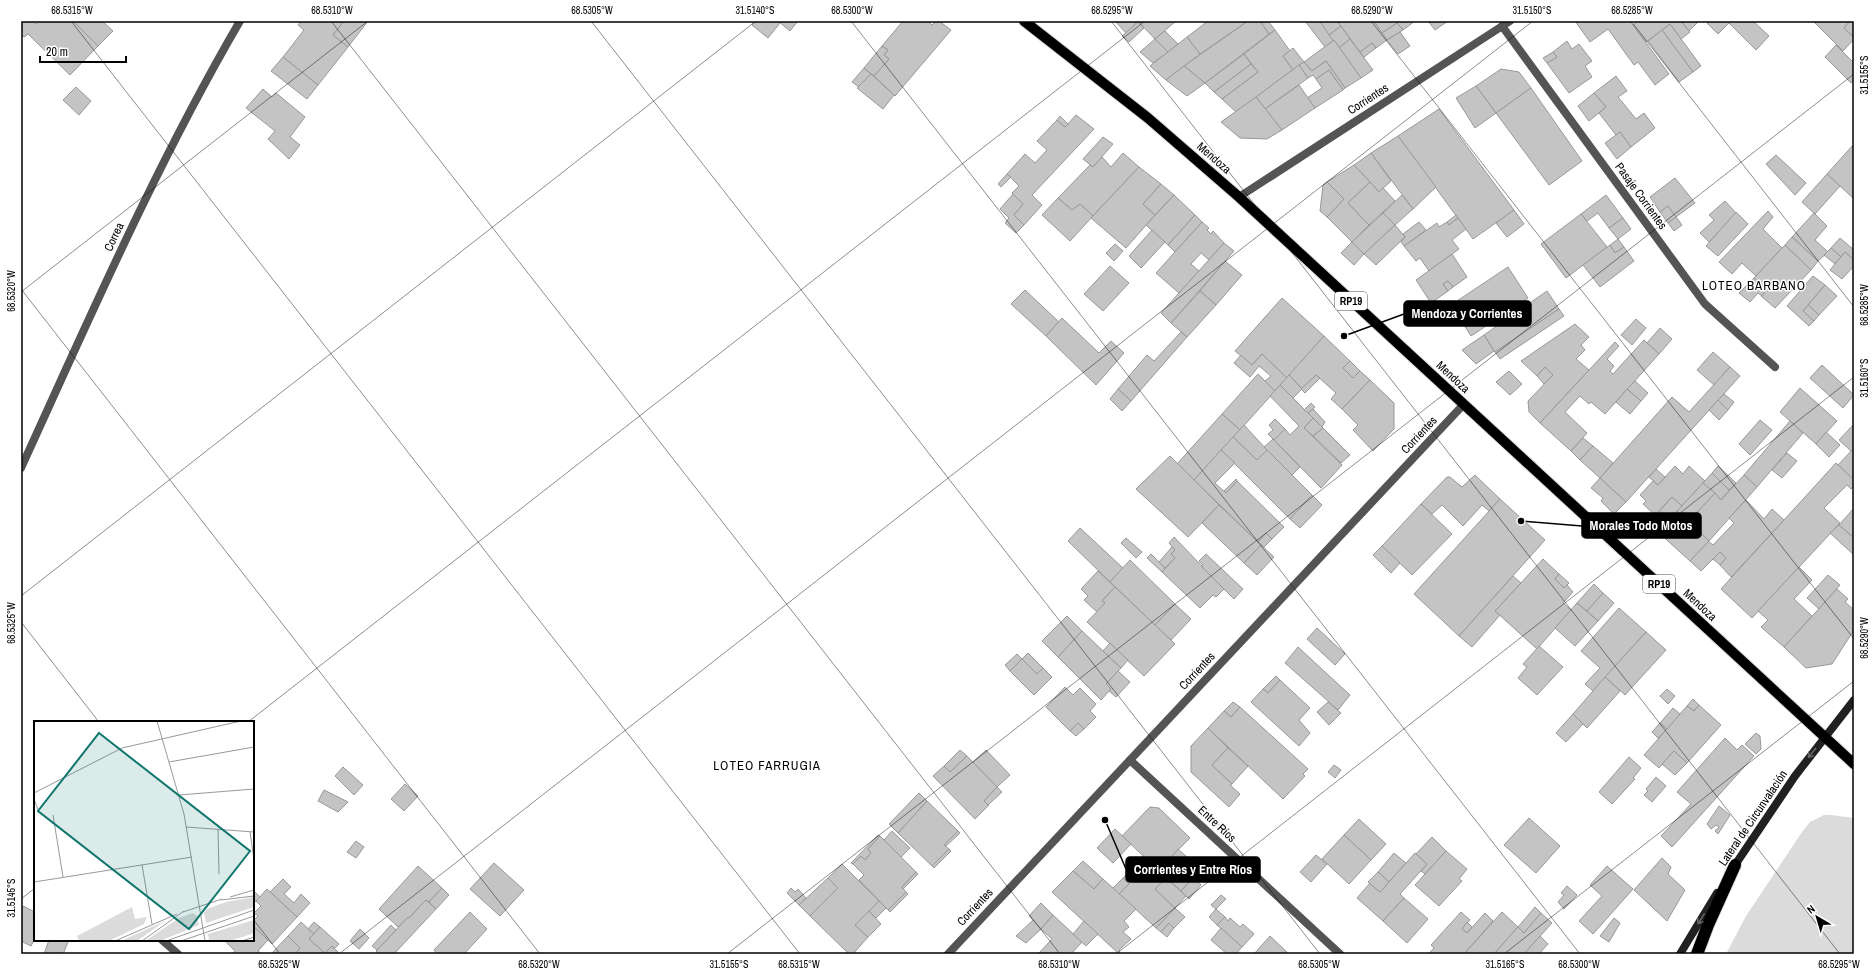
<svg xmlns="http://www.w3.org/2000/svg" width="1875" height="975" viewBox="0 0 1875 975" font-family="'Archivo Narrow',sans-serif">
  <style>
    .green { fill: #dbdbdb }
    .building { fill: #c4c4c4; stroke: #989898 }
    .lines { fill: none; stroke-linecap: round; stroke-linejoin: round }
    .primary-casing { stroke: #dbdbdb; stroke-width: 12 }
    .highway-casing { stroke: #dbdbdb; stroke-width: 14 }
    .street { stroke: #545454; stroke-width: 8 }
    .secondary { stroke: #212121; stroke-width: 8 }
    .primary { stroke: #000; stroke-width: 10 }
    .highway { stroke: #000; stroke-width: 12 }
    .oneway { stroke: #646464 }
    .ticks { fill: none; stroke: #000; stroke-width: 1; stroke-opacity: 0.45 }
    .labels { text-anchor: middle; stroke-width: 3; stroke-linejoin: round; paint-order: stroke }
    .shield { fill: #fff; stroke: #4c4c4c; stroke-width: 1 }
    .shield-label { font-size: 11px; font-weight: bold; fill: #000 }
    .street-label { font-size: 12px; fill: #000; stroke: #fff }
    .neighbourhood-label { font-size: 13px; letter-spacing: 1px; fill: #000; stroke: #fff }
    .inset-road { fill: none; stroke: #999; stroke-width: 1 }
    .view { fill: #0f766e; fill-opacity: 0.15; stroke: #0f766e; stroke-width: 2 }
    .inset-edge { fill: none; stroke: #000; stroke-width: 2 }
    .leader { fill: none; stroke: #000; stroke-width: 1.5 }
    .callout-dot { fill: #000; stroke: #fff; stroke-width: 1.5 }
    .callout { fill: #000; stroke: #000; stroke-width: 1.5 }
    .callout-label { font-size: 13px; text-anchor: middle; font-weight: bold; fill: #fff }
    .neatline { fill: none; stroke: #000; stroke-width: 1.5 }
    .ticks-label { font-size: 10px; text-anchor: middle; fill: #000 }
  </style>
  <rect width="100%" height="100%" fill="#fff"/>
  <!-- green -->
  <path class="green" d="M1824,815H1831L1854,818V954H1726L1746,916L1802,832L1810,822Z"/>
  <!-- building -->
  <g class="building">
    <path d="M21,21H33L36,24L39,21H73L98,46L70,75L28,34L24,37L21,34Z"/>
    <path d="M73,21H102L113,31L98,46Z"/>
    <path d="M301,21H344L333,35L348,47L318,85L283,57L304,30L298,25Z"/>
    <path d="M344,21H368L348,47L333,35Z"/>
    <path d="M755,21H778L780,23L768,38L752,25Z"/>
    <path d="M778,21H798L790,31Z"/>
    <path d="M903,21H928L932,25L936,21H939L951,30L895,96L874,76L889,59L884,55L888,50L882,46Z"/>
    <path d="M1115,21H1138L1126,33Z"/>
    <path d="M1138,21H1176L1155,39Z"/>
    <path d="M1208,21H1248L1200,54L1187,37Z"/>
    <path d="M1248,21H1260L1269,34L1205,83L1184,66Z"/>
    <path d="M1260,21H1268L1275,30L1269,34Z"/>
    <path d="M1305,21H1320L1334,40L1325,47Z"/>
    <path d="M1320,21H1337L1341,26L1329,35Z"/>
    <path d="M1337,21H1374L1387,40L1376,48L1372,43L1360,52Z"/>
    <path d="M1374,21H1415L1403,30L1397,23L1382,33Z"/>
    <path d="M1428,21H1448L1435,30Z"/>
    <path d="M1575,21H1630L1669,74L1655,85L1638,62L1634,65L1608,29L1590,42Z"/>
    <path d="M1638,21H1681L1690,32L1681,39L1670,24L1646,42L1633,25Z"/>
    <path d="M1681,21H1699L1689,31Z"/>
    <path d="M1705,21H1753L1769,36L1756,50L1729,23L1718,34Z"/>
    <path d="M1813,21H1850L1844,28L1854,37V39L1843,51Z"/>
    <path d="M1850,21H1854V37L1844,28Z"/>
    <path d="M1138,22L1144,28L1129,42L1122,36Z"/>
    <path d="M1397,23L1403,30L1387,40L1382,33Z"/>
    <path d="M1670,24L1701,66L1693,72L1662,30Z"/>
    <path d="M1341,26L1350,39L1339,48L1329,35Z"/>
    <path d="M1275,30L1290,51L1283,56L1293,70L1236,112L1222,99L1258,72L1244,54Z"/>
    <path d="M1662,30L1693,72L1679,82L1648,41Z"/>
    <path d="M1165,31L1178,44L1168,52L1155,39Z"/>
    <path d="M1400,32L1410,46L1398,54L1387,40Z"/>
    <path d="M1187,37L1200,54L1166,80L1150,66Z"/>
    <path d="M1155,39L1168,52L1153,63L1140,52Z"/>
    <path d="M1350,39L1373,70L1361,78L1339,48Z"/>
    <path d="M1334,40L1361,78L1345,88L1326,61L1312,71L1304,62Z"/>
    <path d="M1567,41L1572,49L1579,44L1592,61L1585,66L1592,77L1569,93L1547,63L1557,57L1553,52Z"/>
    <path d="M1372,43L1376,48L1364,57L1360,52Z"/>
    <path d="M1836,45L1854,63V79L1851,83L1825,57Z"/>
    <path d="M882,46L888,50L884,55L889,59L874,76L864,68Z"/>
    <path d="M1293,48L1304,62L1293,70L1283,56Z"/>
    <path d="M1553,52L1557,57L1547,63L1543,58Z"/>
    <path d="M1244,54L1251,64L1214,92L1205,83Z"/>
    <path d="M283,57L318,85L307,99L271,71Z"/>
    <path d="M1326,61L1345,88L1343,90L1329,70L1316,79L1313,75L1308,78L1299,65L1304,62L1312,71Z"/>
    <path d="M1251,64L1258,72L1222,99L1214,92Z"/>
    <path d="M1299,65L1308,78L1265,109L1256,97Z"/>
    <path d="M1184,66L1205,83L1187,96L1166,80Z"/>
    <path d="M864,68L871,74L859,87L852,82Z"/>
    <path d="M1501,69L1519,72L1531,88L1496,113L1476,86Z"/>
    <path d="M1329,70L1343,90L1315,108L1307,98L1322,88L1316,79Z"/>
    <path d="M871,74L894,95L883,109L857,88Z"/>
    <path d="M1616,76L1627,91L1618,97L1636,119L1644,113L1655,128L1631,147L1620,132L1616,135L1599,113L1606,107L1594,93Z"/>
    <path d="M1299,85L1315,108L1282,130L1265,109Z"/>
    <path d="M1476,86L1496,113L1475,128L1456,98Z"/>
    <path d="M76,87L91,101L79,115L63,100Z"/>
    <path d="M1531,88L1582,161L1549,185L1496,113Z"/>
    <path d="M263,89L272,97L276,93L305,117L290,137L300,145L289,159L268,139L275,131L246,108Z"/>
    <path d="M1594,93L1606,107L1589,121L1578,106Z"/>
    <path d="M1256,97L1282,130L1267,139L1240,138L1221,122Z"/>
    <path d="M1439,109L1514,210L1473,239L1398,136Z"/>
    <path d="M1076,115L1094,129L1032,195L1042,205L1024,225L1014,215L1023,204L1012,193L1019,186L1007,174L1025,154L1035,163L1047,150L1037,141L1057,120L1065,127Z"/>
    <path d="M1060,116L1068,124L1065,127L1057,120Z"/>
    <path d="M1620,132L1631,147L1617,159L1605,143Z"/>
    <path d="M1398,136L1436,187L1413,209L1371,153Z"/>
    <path d="M1103,137L1113,144L1093,167L1083,159Z"/>
    <path d="M1854,144V199L1827,174Z"/>
    <path d="M1123,153L1139,167L1093,216L1080,204L1072,210L1058,198L1090,165L1093,167L1102,157L1111,167Z"/>
    <path d="M1371,153L1391,181L1379,192L1354,165Z"/>
    <path d="M1776,155L1806,183L1795,195L1766,164Z"/>
    <path d="M1354,165L1370,182L1348,203L1369,225L1352,242L1327,217L1344,199L1327,182Z"/>
    <path d="M1139,167L1161,184L1143,204L1155,215L1126,248L1091,218Z"/>
    <path d="M1007,174L1011,177L1001,187L998,184Z"/>
    <path d="M1827,174L1840,186L1815,214L1802,202Z"/>
    <path d="M1675,178L1695,203L1676,217L1668,206L1660,212L1650,197Z"/>
    <path d="M1327,182L1344,199L1327,217L1320,211L1323,185Z"/>
    <path d="M1370,182L1379,192L1383,188L1395,201L1369,225L1348,203Z"/>
    <path d="M1161,184L1174,195L1155,215L1143,204Z"/>
    <path d="M1013,194L1023,204L1014,215L1024,225L1016,233L1005,223L1009,218L1000,209Z"/>
    <path d="M1174,195L1195,215L1168,245L1146,225Z"/>
    <path d="M1402,195L1413,209L1395,225L1383,213Z"/>
    <path d="M1606,195L1623,218L1609,228L1598,213L1587,221L1581,214Z"/>
    <path d="M1058,198L1072,210L1080,204L1093,216L1070,241L1042,215Z"/>
    <path d="M1725,201L1736,213L1709,242L1700,233L1714,220L1709,215Z"/>
    <path d="M1668,206L1676,217L1668,223L1660,212Z"/>
    <path d="M1514,210L1524,224L1507,237L1496,223Z"/>
    <path d="M1768,211L1773,217L1763,229L1782,248L1756,276L1742,263L1732,274L1719,262Z"/>
    <path d="M1736,212L1748,224L1718,256L1706,246Z"/>
    <path d="M1383,213L1395,225L1364,254L1352,242Z"/>
    <path d="M1814,213L1827,226L1815,240L1828,252L1818,261L1792,237Z"/>
    <path d="M1581,214L1607,247L1566,278L1541,244Z"/>
    <path d="M1195,215L1202,222L1175,252L1168,245Z"/>
    <path d="M1456,215L1458,218L1449,225L1447,222Z"/>
    <path d="M1676,217L1682,225L1674,231L1668,223Z"/>
    <path d="M1458,218L1466,229L1452,240L1459,249L1429,271L1420,258L1416,261L1404,246L1437,223L1439,227L1447,222L1449,225Z"/>
    <path d="M1623,218L1631,229L1618,239L1609,228Z"/>
    <path d="M1202,222L1209,228L1207,230L1211,234L1213,231L1224,243L1209,260L1201,253L1191,264L1199,271L1179,293L1156,273Z"/>
    <path d="M1419,222L1426,230L1404,246L1401,242L1405,237L1403,234Z"/>
    <path d="M1395,225L1405,237L1376,265L1364,254Z"/>
    <path d="M1152,230L1165,242L1141,268L1129,256Z"/>
    <path d="M1792,237L1818,261L1811,270L1785,245Z"/>
    <path d="M1840,238L1854,250V260L1845,252L1841,257L1831,248Z"/>
    <path d="M1618,239L1624,247L1615,253L1610,245Z"/>
    <path d="M1352,242L1364,254L1354,265L1341,253Z"/>
    <path d="M1224,243L1234,251L1171,323L1161,313Z"/>
    <path d="M1115,244L1123,251L1114,261L1106,253Z"/>
    <path d="M1610,245L1615,253L1624,247L1634,261L1600,287L1583,265Z"/>
    <path d="M1785,245L1811,270L1775,308L1761,296L1766,290L1754,278Z"/>
    <path d="M1831,248L1841,257L1835,264L1824,255Z"/>
    <path d="M1845,252L1854,260V266L1842,279L1830,270Z"/>
    <path d="M1452,254L1467,277L1453,287L1448,281L1443,284L1448,291L1431,303L1416,280Z"/>
    <path d="M1225,261L1242,275L1216,305L1200,291Z"/>
    <path d="M1110,266L1129,283L1103,311L1084,294Z"/>
    <path d="M1508,267L1528,298L1471,336L1451,305Z"/>
    <path d="M1813,276L1825,285L1803,311L1814,321L1809,326L1787,306Z"/>
    <path d="M1754,278L1766,290L1762,296L1758,293L1750,302L1739,293Z"/>
    <path d="M1448,281L1453,287L1448,291L1443,284Z"/>
    <path d="M1825,285L1837,296L1819,315L1808,305Z"/>
    <path d="M1025,290L1059,322L1046,336L1011,304Z"/>
    <path d="M1200,291L1216,305L1187,337L1171,323Z"/>
    <path d="M1547,291L1559,309L1495,352L1484,335Z"/>
    <path d="M1282,298L1324,336L1287,378L1262,354L1252,365L1235,351Z"/>
    <path d="M1808,305L1819,315L1814,321L1803,311Z"/>
    <path d="M1559,309L1564,316L1500,359L1495,352Z"/>
    <path d="M1062,318L1099,353L1111,341L1124,353L1096,385L1046,336Z"/>
    <path d="M1636,319L1646,328L1632,345L1621,335Z"/>
    <path d="M1575,324L1589,337L1581,345L1585,350L1576,359L1589,370L1540,423L1529,412L1528,401L1553,375L1545,367L1537,376L1521,361Z"/>
    <path d="M1660,328L1672,339L1659,354L1647,343Z"/>
    <path d="M1181,332L1187,337L1131,401L1118,389L1147,355L1154,361Z"/>
    <path d="M1484,335L1494,351L1476,364L1462,350Z"/>
    <path d="M1324,336L1350,361L1343,368L1353,378L1360,371L1370,380L1342,409L1331,399L1336,393L1316,375L1302,389L1289,375Z"/>
    <path d="M1644,340L1659,354L1605,414L1591,402L1589,404L1580,396L1565,412L1587,433L1571,451L1540,423L1615,342L1619,346L1607,359L1614,366L1610,371L1613,374Z"/>
    <path d="M1713,352L1730,367L1714,385L1697,370Z"/>
    <path d="M1262,354L1287,378L1275,391L1265,381L1271,376L1259,366L1250,377L1234,363L1241,355L1252,365Z"/>
    <path d="M1350,361L1360,371L1353,378L1343,368Z"/>
    <path d="M1822,365L1854,395L1843,408L1810,378Z"/>
    <path d="M1545,367L1553,375L1544,384L1537,376Z"/>
    <path d="M1730,367L1740,376L1626,502L1600,478L1672,397L1689,412Z"/>
    <path d="M1509,371L1522,384L1510,395L1496,382Z"/>
    <path d="M1258,374L1275,391L1240,430L1222,414Z"/>
    <path d="M1289,375L1302,389L1293,398L1280,385Z"/>
    <path d="M1316,375L1320,378L1305,393L1301,389Z"/>
    <path d="M1370,380L1394,403V429L1373,451L1353,430L1358,425L1342,409Z"/>
    <path d="M1635,381L1648,393L1641,401L1627,389Z"/>
    <path d="M1280,385L1313,418L1304,428L1342,465L1321,488L1274,440L1285,429L1290,435L1299,426L1270,396Z"/>
    <path d="M1800,388L1837,421L1816,444L1780,412Z"/>
    <path d="M1118,389L1131,401L1122,411L1110,399Z"/>
    <path d="M1627,389L1641,401L1630,414L1616,402Z"/>
    <path d="M1724,394L1734,402L1728,410L1718,400Z"/>
    <path d="M1718,400L1728,410L1719,420L1709,410Z"/>
    <path d="M1311,403L1315,407L1308,413L1304,410Z"/>
    <path d="M1313,409L1325,422L1322,427L1308,413Z"/>
    <path d="M1222,414L1240,430L1194,480L1177,464Z"/>
    <path d="M1313,418L1323,428L1313,436L1304,428Z"/>
    <path d="M1275,419L1285,429L1274,440L1268,434L1273,430L1269,425Z"/>
    <path d="M1760,420L1772,430L1750,455L1739,444Z"/>
    <path d="M1790,421L1803,433L1757,487L1744,475Z"/>
    <path d="M1854,424V448L1851,451L1839,440Z"/>
    <path d="M1244,425L1267,450L1257,460L1233,437Z"/>
    <path d="M1323,428L1350,455L1341,463L1313,436Z"/>
    <path d="M1826,432L1840,445L1829,457L1816,444Z"/>
    <path d="M1233,437L1257,460L1267,450L1312,495L1290,519L1221,450Z"/>
    <path d="M1583,438L1593,446L1580,460L1571,451Z"/>
    <path d="M1273,439L1300,467L1292,475L1264,447Z"/>
    <path d="M1593,446L1613,463L1600,478L1580,460Z"/>
    <path d="M1854,448V480L1838,465Z"/>
    <path d="M1221,450L1235,463L1215,483L1226,493L1237,481L1284,527L1272,539L1266,533L1258,542L1194,480Z"/>
    <path d="M1787,453L1797,461L1782,478L1772,470Z"/>
    <path d="M1170,456L1219,505L1188,537L1136,489Z"/>
    <path d="M1836,463L1854,480V486L1851,489L1847,485L1824,508L1840,523L1752,618L1721,589Z"/>
    <path d="M1675,466L1683,474L1689,466L1705,481L1682,506L1672,497L1655,515L1643,504L1646,501L1640,495L1653,481L1658,485Z"/>
    <path d="M1718,466L1736,483L1729,490L1712,473Z"/>
    <path d="M1656,469L1665,477L1658,485L1649,477Z"/>
    <path d="M1712,473L1729,490L1721,500L1703,483Z"/>
    <path d="M1475,475L1500,499L1489,511L1482,505L1463,526L1442,505L1432,514L1421,504L1447,477H1450L1462,487Z"/>
    <path d="M1744,475L1757,487L1709,541L1688,522L1715,493L1721,500Z"/>
    <path d="M1600,478L1626,502L1614,514L1601,501L1603,498L1591,488Z"/>
    <path d="M1236,479L1237,481L1226,493L1224,491Z"/>
    <path d="M1703,483L1715,493L1688,522L1677,511Z"/>
    <path d="M1312,495L1322,505L1300,528L1290,519Z"/>
    <path d="M1672,497L1682,506L1658,532L1649,523Z"/>
    <path d="M1500,499L1545,540L1459,636L1414,594Z"/>
    <path d="M1746,500L1764,519L1772,509L1784,520L1731,577L1720,565L1726,558L1720,552L1701,571L1690,561L1708,541L1713,545L1734,523L1729,518Z"/>
    <path d="M1421,504L1452,534L1412,575L1382,546Z"/>
    <path d="M1219,505L1261,545L1244,563L1202,523Z"/>
    <path d="M1854,508V538L1839,525Z"/>
    <path d="M1677,511L1709,541L1690,561L1658,532Z"/>
    <path d="M1839,525L1854,538V555L1830,533Z"/>
    <path d="M1080,528L1123,568L1110,582L1068,541Z"/>
    <path d="M1266,533L1272,539L1264,547L1258,542Z"/>
    <path d="M1174,537L1224,589L1216,597L1213,595L1200,608L1162,572L1175,558L1171,554L1175,550L1169,543Z"/>
    <path d="M1126,538L1142,552L1136,558L1121,543Z"/>
    <path d="M1261,545L1274,557L1257,575L1244,563Z"/>
    <path d="M1382,546L1400,563L1391,573L1373,555Z"/>
    <path d="M1172,547L1175,550L1171,554L1175,558L1165,568L1159,562Z"/>
    <path d="M1720,552L1726,558L1720,565L1713,559Z"/>
    <path d="M1151,554L1165,568L1162,572L1147,558Z"/>
    <path d="M1206,554L1243,589L1234,599L1202,567L1203,565L1199,561Z"/>
    <path d="M1543,559L1559,574L1555,579L1564,588L1567,585L1573,592L1563,603L1571,610L1537,649L1495,611Z"/>
    <path d="M1130,560L1175,604L1155,625L1110,582Z"/>
    <path d="M1799,567L1812,580L1794,599L1812,616L1784,647L1761,627L1768,620L1758,611Z"/>
    <path d="M1098,571L1115,587L1102,601L1105,603L1097,612L1084,600L1088,596L1081,589Z"/>
    <path d="M1559,574L1569,583L1564,588L1555,579Z"/>
    <path d="M1828,575L1840,585L1819,609L1807,598Z"/>
    <path d="M1513,576L1521,583L1495,611L1500,615L1472,647L1459,636Z"/>
    <path d="M1594,584L1603,593L1587,611L1577,603Z"/>
    <path d="M1115,587L1175,644L1144,676L1087,622L1105,603L1102,601Z"/>
    <path d="M1837,589L1848,599L1845,602L1854,610V630L1832,664L1806,668L1784,647Z"/>
    <path d="M1603,593L1614,603L1598,621L1587,611Z"/>
    <path d="M1577,603L1598,621L1575,646L1555,628Z"/>
    <path d="M1175,604L1191,619L1171,640L1155,625Z"/>
    <path d="M1619,608L1646,632L1593,691L1585,684L1600,668L1581,651Z"/>
    <path d="M1067,616L1082,631L1058,657L1042,641Z"/>
    <path d="M1317,628L1345,654L1335,665L1307,639Z"/>
    <path d="M1082,631L1121,668L1106,684L1111,689L1101,700L1058,657Z"/>
    <path d="M1646,632L1666,650L1625,695L1605,677Z"/>
    <path d="M1110,643L1128,660L1121,668L1103,651Z"/>
    <path d="M1539,646L1563,667L1537,695L1518,678L1527,667L1523,664Z"/>
    <path d="M1298,647L1350,695L1338,710L1285,663Z"/>
    <path d="M1028,653L1043,668L1037,674L1022,659Z"/>
    <path d="M1017,654L1022,659L1010,671L1005,665Z"/>
    <path d="M1022,659L1037,674L1043,668L1052,677L1034,695L1010,671Z"/>
    <path d="M1118,671L1130,682L1116,697L1109,691L1111,689L1106,684Z"/>
    <path d="M1276,676L1280,680L1268,693L1263,689Z"/>
    <path d="M1605,677L1620,691L1587,728L1573,714Z"/>
    <path d="M1280,680L1310,708L1299,720L1310,733L1299,746L1251,702L1263,689L1268,693Z"/>
    <path d="M1065,687L1073,695L1080,688L1096,704L1090,711L1096,717L1084,729L1078,723L1070,731L1046,707Z"/>
    <path d="M1667,689L1675,696L1668,704L1660,696Z"/>
    <path d="M1693,699L1699,705L1694,711L1687,706Z"/>
    <path d="M1233,702L1240,707L1231,717L1224,711Z"/>
    <path d="M1328,702L1341,713L1329,725L1317,712Z"/>
    <path d="M1699,705L1721,725L1687,763L1674,751L1659,768L1644,755L1687,706L1694,711Z"/>
    <path d="M1240,707L1308,769L1303,774L1305,776L1283,799L1208,728L1224,711L1231,717Z"/>
    <path d="M1673,708L1680,714L1667,729L1660,723Z"/>
    <path d="M1573,714L1583,724L1566,742L1556,733Z"/>
    <path d="M1078,723L1084,729L1076,736L1070,731Z"/>
    <path d="M1660,723L1667,729L1658,738L1652,732Z"/>
    <path d="M1208,728L1228,748L1212,765L1232,784L1230,785L1240,794L1229,807L1191,772V746Z"/>
    <path d="M1756,733L1760,736L1761,749L1756,754L1745,744Z"/>
    <path d="M1725,738L1737,750L1742,745L1754,756L1672,847L1661,836L1691,804L1677,792Z"/>
    <path d="M1228,748L1248,766L1232,784L1212,765Z"/>
    <path d="M960,750L967,756L950,772L944,766Z"/>
    <path d="M986,750L1010,775L997,787L973,762Z"/>
    <path d="M1674,751L1687,763L1675,775L1662,764Z"/>
    <path d="M967,756L997,787L984,801L989,805L975,819L933,776L944,766L950,772Z"/>
    <path d="M1629,757L1641,768L1633,778L1635,779L1612,804L1599,792Z"/>
    <path d="M1334,765L1341,770L1335,778L1328,772Z"/>
    <path d="M343,767L363,785L354,795L335,776Z"/>
    <path d="M1656,777L1666,786L1652,802L1644,795L1648,791L1646,789Z"/>
    <path d="M405,784L418,796L404,811L391,799Z"/>
    <path d="M997,787L1002,792L988,805L984,801Z"/>
    <path d="M324,790L348,802L338,812L318,801Z"/>
    <path d="M919,793L927,801L898,833L889,824Z"/>
    <path d="M927,801L958,831L944,845L949,849L932,866L898,833Z"/>
    <path d="M1719,806L1730,815L1718,834L1715,831L1719,827L1716,825L1711,829L1707,824Z"/>
    <path d="M1150,807L1159,808L1190,838L1172,856L1180,865L1168,879L1122,836Z"/>
    <path d="M1529,818L1560,846L1536,873L1504,845Z"/>
    <path d="M1359,819L1386,844L1371,860L1344,835Z"/>
    <path d="M1115,829L1131,844L1113,863L1097,848Z"/>
    <path d="M892,831L910,848L901,857L884,840Z"/>
    <path d="M958,831L960,833L946,846L944,845Z"/>
    <path d="M878,835L880,836L868,849L871,853L865,860L861,856L853,864L851,863Z"/>
    <path d="M1344,835L1371,860L1349,884L1322,859Z"/>
    <path d="M880,836L916,872L902,887L906,892L888,910L859,880L864,875L853,864L861,856L865,860L871,853L868,849Z"/>
    <path d="M1432,837L1446,851L1425,874L1421,871L1427,864L1416,854Z"/>
    <path d="M356,841L364,847L356,858L347,852Z"/>
    <path d="M949,849L951,851L934,868L932,866Z"/>
    <path d="M1178,849L1187,857L1180,865L1172,856Z"/>
    <path d="M1446,851L1467,869L1459,879L1462,881L1439,906L1415,885Z"/>
    <path d="M1394,853L1406,863L1389,882L1378,872Z"/>
    <path d="M1415,853L1427,864L1400,894L1404,898L1383,921L1357,898L1370,883L1380,892Z"/>
    <path d="M1316,855L1327,864L1311,882L1300,872Z"/>
    <path d="M1143,856L1166,878L1155,889L1175,908L1156,928L1119,894L1129,884L1123,878Z"/>
    <path d="M1662,858L1671,867L1668,874L1685,890L1667,921L1634,890Z"/>
    <path d="M1083,861L1103,879L1094,889L1073,871Z"/>
    <path d="M494,863L524,890L500,916L470,889Z"/>
    <path d="M842,864L879,901L855,925L868,937L853,954H849L810,916L838,888L828,878Z"/>
    <path d="M1180,865L1194,877L1181,891L1168,879Z"/>
    <path d="M418,866L442,888L429,902L426,900L409,918L408,917L398,927L379,909Z"/>
    <path d="M1607,866L1633,889L1593,934L1579,921L1602,896L1590,885Z"/>
    <path d="M1073,871L1094,889L1103,879L1136,909L1124,921L1129,927L1123,932L1131,939L1119,950V954L1052,892Z"/>
    <path d="M916,872L918,874L903,889L902,887Z"/>
    <path d="M1378,872L1389,882L1380,892L1368,882Z"/>
    <path d="M1194,877L1201,885L1189,899L1181,891Z"/>
    <path d="M828,878L838,888L810,916L799,905Z"/>
    <path d="M1123,878L1129,884L1119,894L1113,888Z"/>
    <path d="M1166,878L1186,896L1175,908L1155,889Z"/>
    <path d="M283,879L291,887L284,894L294,903L301,894L310,903L297,917L270,892Z"/>
    <path d="M1567,886L1577,895L1564,909L1558,902L1564,895L1561,893Z"/>
    <path d="M442,888L449,895L436,909L429,902Z"/>
    <path d="M791,888L795,892L798,889L806,898L799,905L787,893Z"/>
    <path d="M267,889L297,917L272,944L253,926V921L258,916L254,913L261,906L256,901Z"/>
    <path d="M253,890L260,897L254,903L253,902Z"/>
    <path d="M906,892L908,894L890,912L888,910Z"/>
    <path d="M1221,895L1226,899L1216,909L1211,905Z"/>
    <path d="M1404,898L1428,919L1407,943L1383,921Z"/>
    <path d="M426,900L436,909L394,954H379L376,951L408,917L409,918Z"/>
    <path d="M879,901L886,908L876,918L869,911Z"/>
    <path d="M1041,903L1053,915L1041,929L1029,916Z"/>
    <path d="M23,906L35,912V938L31,946L21,941V911Z"/>
    <path d="M1535,907L1541,913L1524,933L1518,927Z"/>
    <path d="M1175,908L1185,917L1174,928L1169,923L1161,932L1156,928Z"/>
    <path d="M1216,909L1225,917L1217,925L1209,917Z"/>
    <path d="M869,911L881,924L868,937L855,925Z"/>
    <path d="M470,912L487,929L464,954H437L434,950Z"/>
    <path d="M1461,912L1470,920L1462,929L1467,933L1485,913L1493,921L1464,954H1428L1434,948L1431,945Z"/>
    <path d="M1502,912L1518,927L1494,954H1464Z"/>
    <path d="M1541,913L1552,923L1524,954H1494L1518,927L1524,933Z"/>
    <path d="M1053,915L1082,942L1071,954L1039,953L1052,939L1041,929Z"/>
    <path d="M1225,917L1228,921L1230,918L1240,927L1243,924L1254,934L1242,947L1217,925Z"/>
    <path d="M1614,918L1620,923L1609,942L1600,936Z"/>
    <path d="M1033,920L1041,929L1026,943L1016,936Z"/>
    <path d="M1084,921L1098,934L1086,946L1073,934Z"/>
    <path d="M301,922L314,934L309,939L325,953L332,946L339,953L295,954L300,948L288,936Z"/>
    <path d="M314,922L320,927L314,934L308,929Z"/>
    <path d="M1467,922L1472,927L1467,933L1462,929Z"/>
    <path d="M1169,923L1174,928L1167,937L1161,932Z"/>
    <path d="M391,925L396,930L377,950L372,946Z"/>
    <path d="M253,926L268,940L258,951L262,954H233L235,951L224,940H253Z"/>
    <path d="M320,927L339,944L334,949L332,946L325,953L309,939Z"/>
    <path d="M1221,928L1242,947L1236,954H1227L1211,940Z"/>
    <path d="M360,929L369,938L359,949L350,941Z"/>
    <path d="M288,936L300,948L295,954H271Z"/>
    <path d="M1270,936L1289,954H1254Z"/>
    <path d="M1540,936L1548,944L1539,954H1524Z"/>
    <path d="M49,940H69L63,954H44Z"/>
  </g>
  <g class="lines">
    <defs>
      <path id="primary" d="M1024,21L1148,118L1239,197L1854,764"/>
      <path id="highway" d="M1697,954L1708,925L1735,865"/>
    </defs>
    <!-- primary casing -->
    <use href="#primary" class="primary-casing"/>
    <!-- highway casing -->
    <use href="#highway" class="highway-casing"/>
    <!-- street -->
    <g class="street">
      <path d="M1502,26L1705,304L1775,367"/>
      <path d="M1239,197L1510,21"/>
      <path d="M21,468C90,317 156,165 240,21"/>
      <path d="M1130,760L1340,954"/>
      <path d="M162,940L178,954"/>
      <path d="M948,954L1464,404"/>
    </g>
    <!-- secondary -->
    <g class="secondary">
      <path d="M1733,868L1795,776L1854,700"/>
      <path d="M1680,954L1717,893"/>
    </g>
    <!-- primary -->
    <use href="#primary" class="primary"/>
    <!-- highway -->
    <use href="#highway" class="highway"/>
  </g>
  <!-- one-way arrows -->
  <defs><path id="oneway-shaft" d="M-6 0H5M1.5-3L5.5 0L1.5 3" fill="none" stroke-width="1.6" stroke-linecap="round" stroke-linejoin="round"/></defs>
  <g class="oneway">
    <use href="#oneway-shaft" transform="translate(1812 753) rotate(129)"/>
    <use href="#oneway-shaft" transform="translate(1701 919) rotate(122)"/>
  </g>
  <!-- ticks -->
  <path class="ticks" d="M71,21L800,954M331,21L1060,954M591,21L1320,954M851,21L1580,954M1111,21L1840,954M1371,21L1854,639M1631,21L1854,307M21,289L540,954M21,292L368,21M21,596L756,21M21,622L99,722M248,722L1145,21M21,899L35,888M253,919L280,954M339,954L1533,21M727,954L1854,74M1116,954L1854,377M1504,954L1854,681"/>
  <g class="labels">
    <!-- shield labels -->
    <g class="shield">
      <rect x="1335" y="292" width="32" height="18" rx="3"/>
      <rect x="1643" y="575" width="32" height="18" rx="3"/>
    </g>
    <g class="shield-label">
      <text x="1351" y="305">RP19</text>
      <text x="1659" y="588">RP19</text>
    </g>
    <!-- street labels -->
    <g class="street-label">
      <text transform="translate(1368 99) rotate(-33)" y="4">Corrientes</text>
      <text transform="translate(1214 158) rotate(41)" y="4">Mendoza</text>
      <text transform="translate(1641 196) rotate(54)" y="4">Pasaje Corrientes</text>
      <text transform="translate(114 237) rotate(-65)" y="4">Correa</text>
      <text transform="translate(1453 377) rotate(43)" y="4">Mendoza</text>
      <text transform="translate(1419 435) rotate(-47)" y="4">Corrientes</text>
      <text transform="translate(1700 605) rotate(43)" y="4">Mendoza</text>
      <text transform="translate(1197 671) rotate(-47)" y="4">Corrientes</text>
      <text transform="translate(1753 818) rotate(-56)" y="4">Lateral de Circunvalación</text>
      <text transform="translate(1217 824) rotate(43)" y="4">Entre Ríos</text>
      <text transform="translate(975 907) rotate(-47)" y="4">Corrientes</text>
    </g>
    <!-- neighbourhood labels -->
    <g class="neighbourhood-label">
      <text x="1754" y="290">LOTEO BARBANO</text>
      <text x="767" y="770">LOTEO FARRUGIA</text>
    </g>
  </g>
  <!-- overview -->
  <g transform="translate(34 721)">
    <rect width="220" height="220" fill="#fff"/>
    <path d="M220,176V186L172,202L170,192L173,188L192,181ZM98,186L101,198L113,196L110,203L75,220H45L43,215ZM159,192L163,195L165,204L126,220H111L145,197ZM220,199V212L196,220H175L174,213ZM131,200L103,220H87Z" fill="#dbdbdb"/>
    <path class="inset-road" d="M123,0L150,93L171,220M135,41L220,26M0,72L88,27L207,0M145,74L220,68M0,78L5,91M19,94L29,156M152,106L220,111M184,108L185,153M216,111L220,138M108,144L118,203M0,161L158,136M196,176L220,169M187,179L220,175M149,191L188,178M81,220L143,193M108,220L150,190M132,220L220,189M147,220L220,195M208,220L220,216"/>
    <path class="view" d="M65,12L216,130L155,208L4,90Z"/>
    <rect width="220" height="220" class="inset-edge"/>
  </g>
  <!-- callouts -->
  <path class="leader" d="M1344 336L1404 314M1521 521L1582 526M1105 820L1126 869"/>
  <g class="callout-dot">
    <circle cx="1344" cy="336" r="4"/>
    <circle cx="1521" cy="521" r="4"/>
    <circle cx="1105" cy="820" r="4"/>
  </g>
  <g class="callout">
    <rect x="1404" y="301" width="127" height="25" rx="4"/>
    <rect x="1582" y="513" width="119" height="25" rx="4"/>
    <rect x="1126" y="857" width="134" height="25" rx="4"/>
  </g>
  <g class="callout-label">
    <text x="1467" y="318">Mendoza y Corrientes</text>
    <text x="1641" y="530">Morales Todo Motos</text>
    <text x="1193" y="874">Corrientes y Entre Ríos</text>
  </g>
  <!-- border -->
  <rect width="1875" height="975" fill="none" stroke="#ffffff" stroke-width="44"/>
  <!-- north arrow -->
  <g transform="translate(1817 917) rotate(322)" stroke="#ffffff" stroke-width="3" paint-order="stroke">
  <path d="M0-3L7 15L0 10L-7 15Z" fill="#000000"/>
  <text y="-6" font-size="11" font-weight="bold" text-anchor="middle" fill="#000000">N</text>
  </g>
  <!-- scale -->
  <path d="M40 56v6h86v-6" fill="none" stroke="#000000" stroke-width="2"/>
  <text x="46" y="56" font-size="12" fill="#000000" stroke="#ffffff" stroke-width="3" paint-order="stroke">20 m</text>
  <rect x="22" y="22" width="1831" height="931" class="neatline"/>
  <g class="ticks-label">
    <text x="72" y="14">68.5315°W</text>
    <text x="332" y="14">68.5310°W</text>
    <text x="592" y="14">68.5305°W</text>
    <text x="755" y="14">31.5140°S</text>
    <text x="852" y="14">68.5300°W</text>
    <text x="1112" y="14">68.5295°W</text>
    <text x="1372" y="14">68.5290°W</text>
    <text x="1532" y="14">31.5150°S</text>
    <text x="1632" y="14">68.5285°W</text>
    <text transform="translate(1864 75) rotate(-90)" y="4">31.5155°S</text>
    <text transform="translate(11 291) rotate(-90)" y="4">68.5320°W</text>
    <text transform="translate(1864 305) rotate(-90)" y="4">68.5285°W</text>
    <text transform="translate(1864 378) rotate(-90)" y="4">31.5160°S</text>
    <text transform="translate(11 623) rotate(-90)" y="4">68.5325°W</text>
    <text transform="translate(1864 638) rotate(-90)" y="4">68.5290°W</text>
    <text transform="translate(11 898) rotate(-90)" y="4">31.5145°S</text>
    <text x="279" y="968">68.5325°W</text>
    <text x="539" y="968">68.5320°W</text>
    <text x="729" y="968">31.5155°S</text>
    <text x="799" y="968">68.5315°W</text>
    <text x="1059" y="968">68.5310°W</text>
    <text x="1319" y="968">68.5305°W</text>
    <text x="1505" y="968">31.5165°S</text>
    <text x="1579" y="968">68.5300°W</text>
    <text x="1839" y="968">68.5295°W</text>
  </g>
</svg>
